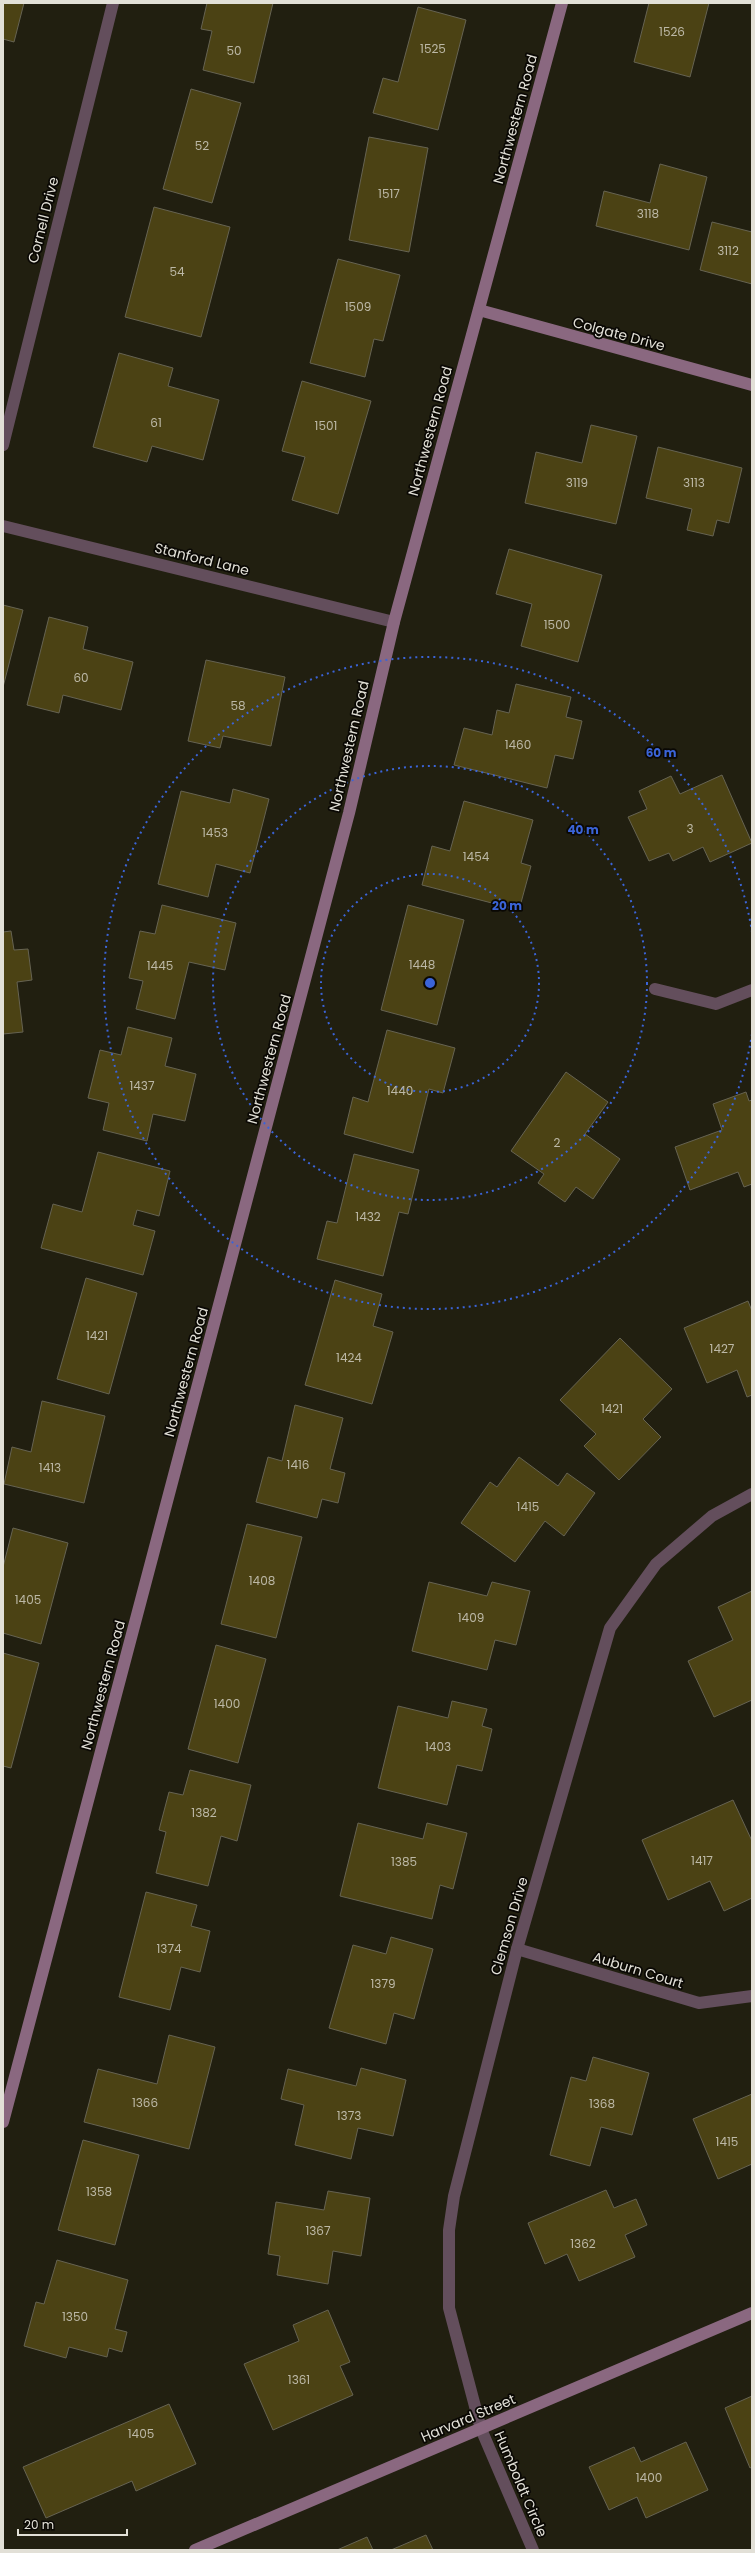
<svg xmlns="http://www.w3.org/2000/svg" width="755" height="2553" viewBox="0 0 755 2553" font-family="Poppins,sans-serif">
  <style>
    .building { fill: #4b4214; stroke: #666352 }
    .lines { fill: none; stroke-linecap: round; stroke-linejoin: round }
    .street { stroke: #634e5c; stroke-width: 12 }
    .secondary { stroke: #8a6880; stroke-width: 12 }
    .ring { fill: none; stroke: #3b64d8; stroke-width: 2; stroke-dasharray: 2 4 }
    .labels { text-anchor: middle; stroke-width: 3.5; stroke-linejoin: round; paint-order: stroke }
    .number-label { font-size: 12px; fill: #bcb8a6 }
    .street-label { font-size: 14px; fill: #e2e0d7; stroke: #0a0804 }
    .centre { fill: #3b64d8; stroke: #0a0804; stroke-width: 2 }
    .ring-label { font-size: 12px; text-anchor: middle; font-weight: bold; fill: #3b64d8; stroke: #0a0804; stroke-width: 3.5; stroke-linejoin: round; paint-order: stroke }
  </style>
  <rect width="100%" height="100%" fill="#211f10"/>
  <!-- building -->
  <g class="building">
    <path d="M3,3H24L14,42L3,39Z"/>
    <path d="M207,3H273L254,83L203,70L212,31L201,29Z"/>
    <path d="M649,3H709L690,77L634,62Z"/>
    <path d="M418,7L466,20L438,130L373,113L383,78L398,82Z"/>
    <path d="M191,89L241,103L212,203L163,189Z"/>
    <path d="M369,137L428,148L409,252L349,240Z"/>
    <path d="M660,164L707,177L689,250L596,226L604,191L650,203Z"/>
    <path d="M154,207L230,227L201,337L125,317Z"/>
    <path d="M712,222L752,232V284L700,270Z"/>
    <path d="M338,259L400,275L383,341L374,339L365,377L310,363Z"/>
    <path d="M119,353L173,368L168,386L219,400L203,460L152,446L147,462L93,447Z"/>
    <path d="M302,381L371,401L338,514L292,500L305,457L282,451Z"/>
    <path d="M591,425L637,436L616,524L525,503L536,452L582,463Z"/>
    <path d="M658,447L742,468L729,523L717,520L713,536L687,530L692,509L646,498Z"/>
    <path d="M509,549L602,575L578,662L521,646L532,604L496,594Z"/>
    <path d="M3,605L23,610L3,687Z"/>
    <path d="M49,617L88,627L83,649L133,662L121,710L63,695L59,713L27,705Z"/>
    <path d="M206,660L285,677L271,746L223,736L220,748L188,741Z"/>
    <path d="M516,684L571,697L566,717L582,721L573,759L555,755L547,788L454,765L464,728L492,735L497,710L509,713Z"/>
    <path d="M722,775L752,843L710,862L703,847L673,861L669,853L649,861L628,817L647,809L639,791L671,776L680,794Z"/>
    <path d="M233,789L269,799L250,873L216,864L208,897L158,884L181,791L230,803Z"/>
    <path d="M464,801L533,820L521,863L531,866L519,910L422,885L432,846L450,851Z"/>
    <path d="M162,905L236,923L225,970L189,962L175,1019L136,1009L143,981L129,978L140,931L155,934Z"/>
    <path d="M408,905L464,920L437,1025L381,1010Z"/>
    <path d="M11,931L14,950L28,949L32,980L17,982L23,1032L3,1034V932Z"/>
    <path d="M128,1027L172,1038L165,1066L196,1074L185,1121L153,1114L147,1141L103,1130L109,1103L88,1098L100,1050L121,1055Z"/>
    <path d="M387,1030L455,1048L443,1093L429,1089L413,1153L344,1134L353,1097L368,1102Z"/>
    <path d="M566,1072L608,1102L585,1134L620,1159L593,1199L576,1187L565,1202L538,1183L544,1174L511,1151Z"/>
    <path d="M746,1092L749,1101L752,1100V1184L744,1187L738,1172L690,1190L675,1147L722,1130L713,1104Z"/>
    <path d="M98,1152L170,1171L159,1216L137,1210L133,1225L155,1231L143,1275L41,1248L53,1204L82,1212Z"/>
    <path d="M354,1154L419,1170L408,1214L399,1212L383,1276L317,1259L327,1221L337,1223Z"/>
    <path d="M86,1278L137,1293L109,1394L57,1379Z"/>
    <path d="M335,1280L382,1294L373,1326L393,1332L372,1404L305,1385Z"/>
    <path d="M748,1301L752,1311V1395L747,1397L737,1370L707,1383L684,1328Z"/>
    <path d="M620,1338L672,1389L643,1419L661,1437L619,1480L584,1446L596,1434L560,1400Z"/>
    <path d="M42,1401L105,1416L84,1503L4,1484L12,1447L31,1452Z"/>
    <path d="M295,1405L343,1418L330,1469L345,1473L338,1503L322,1499L317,1518L256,1502L268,1457L282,1461Z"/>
    <path d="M519,1457L558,1486L567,1473L595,1493L564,1536L545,1521L515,1562L461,1523L490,1482L497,1487Z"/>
    <path d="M247,1524L302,1537L276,1638L221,1624Z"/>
    <path d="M13,1528L68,1543L41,1644L3,1633V1567Z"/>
    <path d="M429,1582L487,1596L492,1582L530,1591L516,1645L495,1640L487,1670L412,1651Z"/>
    <path d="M752,1591V1700L714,1717L688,1661L733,1640L718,1607Z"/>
    <path d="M216,1645L266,1659L238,1763L188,1749Z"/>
    <path d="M3,1653L39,1663L11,1768L3,1766Z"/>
    <path d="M452,1701L487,1709L482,1726L492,1729L482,1771L457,1765L447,1805L378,1788L398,1706L448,1718Z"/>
    <path d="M190,1770L251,1785L237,1841L221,1836L208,1886L156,1873L166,1832L159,1830L169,1792L183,1795Z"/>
    <path d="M733,1800L752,1841V1898L724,1911L710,1881L668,1900L642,1840Z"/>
    <path d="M358,1823L423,1839L427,1823L467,1833L453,1889L440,1885L432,1919L340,1896Z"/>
    <path d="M146,1892L197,1905L191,1926L210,1931L200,1972L181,1967L170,2010L119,1997Z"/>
    <path d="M391,1937L433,1949L414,2019L394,2013L386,2044L329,2028L353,1945L386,1954Z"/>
    <path d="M169,2035L215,2047L189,2149L84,2122L98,2069L157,2084Z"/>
    <path d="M593,2057L649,2073L632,2135L601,2127L590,2166L550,2155L571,2077L586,2081Z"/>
    <path d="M361,2068L406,2080L393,2136L358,2128L351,2159L295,2145L304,2105L281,2099L288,2069L356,2086Z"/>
    <path d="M752,2094V2164L718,2179L693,2119Z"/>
    <path d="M83,2140L139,2155L115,2245L58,2230Z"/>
    <path d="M606,2190L614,2208L636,2199L647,2225L625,2235L635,2257L579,2281L567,2254L545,2264L528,2223Z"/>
    <path d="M328,2191L370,2198L361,2256L333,2251L328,2284L277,2275L280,2256L268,2254L276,2202L324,2210Z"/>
    <path d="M57,2260L128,2280L115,2329L127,2332L122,2352L109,2348L107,2357L69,2347L66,2358L24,2346L36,2302L44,2304Z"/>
    <path d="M328,2310L350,2362L340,2366L353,2395L273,2430L244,2364L299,2341L293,2325Z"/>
    <path d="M752,2396V2467L750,2468L725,2408Z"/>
    <path d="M169,2404L196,2464L136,2491L132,2481L46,2518L23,2467Z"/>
    <path d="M686,2442L708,2490L646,2518L637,2497L609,2510L589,2467L634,2447L641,2462Z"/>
    <path d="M426,2535L433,2550H391Z"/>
    <path d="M367,2537L373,2550H337Z"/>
  </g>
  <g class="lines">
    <!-- street -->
    <g class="street">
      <path d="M3,445L113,3"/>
      <path d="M3,526L394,622"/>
      <path d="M655,989L716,1004L752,990"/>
      <path d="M517,1949L699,2003L752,1996"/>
      <path d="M533,2550L481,2429L449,2308V2230L454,2196L517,1949L610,1628L656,1564L712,1516L752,1494"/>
    </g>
    <!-- secondary -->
    <g class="secondary">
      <path d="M479,310L752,385"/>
      <path d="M3,2122L349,813L394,622L562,3"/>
      <path d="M195,2550L752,2313"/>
    </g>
  </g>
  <!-- distance rings -->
  <g class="ring">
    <circle cx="430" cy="983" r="109"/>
    <circle cx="430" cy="983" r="217"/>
    <path d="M752 1034A326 326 0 1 1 752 932"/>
  </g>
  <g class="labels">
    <!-- number labels -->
    <g class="number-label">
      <text x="672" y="36">1526</text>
      <text x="433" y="53">1525</text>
      <text x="234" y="55">50</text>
      <text x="202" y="150">52</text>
      <text x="389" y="198">1517</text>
      <text x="648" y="218">3118</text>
      <text x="728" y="255">3112</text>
      <text x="177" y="276">54</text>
      <text x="358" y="311">1509</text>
      <text x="156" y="427">61</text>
      <text x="326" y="430">1501</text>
      <text x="577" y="487">3119</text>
      <text x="694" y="487">3113</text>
      <text x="557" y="629">1500</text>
      <text x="81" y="682">60</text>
      <text x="238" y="710">58</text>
      <text x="518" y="749">1460</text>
      <text x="690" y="833">3</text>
      <text x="215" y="837">1453</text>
      <text x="476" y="861">1454</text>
      <text x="422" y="969">1448</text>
      <text x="160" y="970">1445</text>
      <text x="142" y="1090">1437</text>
      <text x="400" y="1095">1440</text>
      <text x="557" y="1147">2</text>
      <text x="368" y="1221">1432</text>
      <text x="97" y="1340">1421</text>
      <text x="722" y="1353">1427</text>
      <text x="349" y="1362">1424</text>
      <text x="612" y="1413">1421</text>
      <text x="298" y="1469">1416</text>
      <text x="50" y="1472">1413</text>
      <text x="528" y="1511">1415</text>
      <text x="262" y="1585">1408</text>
      <text x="28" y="1604">1405</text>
      <text x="471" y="1622">1409</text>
      <text x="227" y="1708">1400</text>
      <text x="438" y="1751">1403</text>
      <text x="204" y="1817">1382</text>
      <text x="702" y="1865">1417</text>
      <text x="404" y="1866">1385</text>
      <text x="169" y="1953">1374</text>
      <text x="383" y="1988">1379</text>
      <text x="145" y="2107">1366</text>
      <text x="602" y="2108">1368</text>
      <text x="349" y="2120">1373</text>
      <text x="727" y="2146">1415</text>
      <text x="99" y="2196">1358</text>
      <text x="318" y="2235">1367</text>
      <text x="583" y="2248">1362</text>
      <text x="75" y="2321">1350</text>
      <text x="299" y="2384">1361</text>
      <text x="141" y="2438">1405</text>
      <text x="649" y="2482">1400</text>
    </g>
    <!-- street labels -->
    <g class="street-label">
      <text transform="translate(515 119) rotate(-75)" y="5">Northwestern Road</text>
      <text transform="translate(43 220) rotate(-76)" y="5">Cornell Drive</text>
      <text transform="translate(619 334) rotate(15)" y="5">Colgate Drive</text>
      <text transform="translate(430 431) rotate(-75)" y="5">Northwestern Road</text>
      <text transform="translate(202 559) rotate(14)" y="5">Stanford Lane</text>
      <text transform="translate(349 746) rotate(-77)" y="5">Northwestern Road</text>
      <text transform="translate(269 1059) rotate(-75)" y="5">Northwestern Road</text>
      <text transform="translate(186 1372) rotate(-75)" y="5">Northwestern Road</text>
      <text transform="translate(103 1685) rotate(-75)" y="5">Northwestern Road</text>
      <text transform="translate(509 1926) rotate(-74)" y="5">Clemson Drive</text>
      <text transform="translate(638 1970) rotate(17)" y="5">Auburn Court</text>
      <text transform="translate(468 2418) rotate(-23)" y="5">Harvard Street</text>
      <text transform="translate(521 2484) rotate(67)" y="5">Humboldt Circle</text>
    </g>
  </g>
  <circle cx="430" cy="983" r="6" class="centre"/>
  <g class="ring-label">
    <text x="661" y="757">60 m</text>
    <text x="583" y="834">40 m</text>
    <text x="507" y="910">20 m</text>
  </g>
  <!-- border -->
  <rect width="755" height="2553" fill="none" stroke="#e2e0d7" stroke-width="8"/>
  <!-- scale -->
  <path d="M18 2529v6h109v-6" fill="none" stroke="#e2e0d7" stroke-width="2"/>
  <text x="24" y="2529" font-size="12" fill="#e2e0d7" stroke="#0a0804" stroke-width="3" paint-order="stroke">20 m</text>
</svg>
